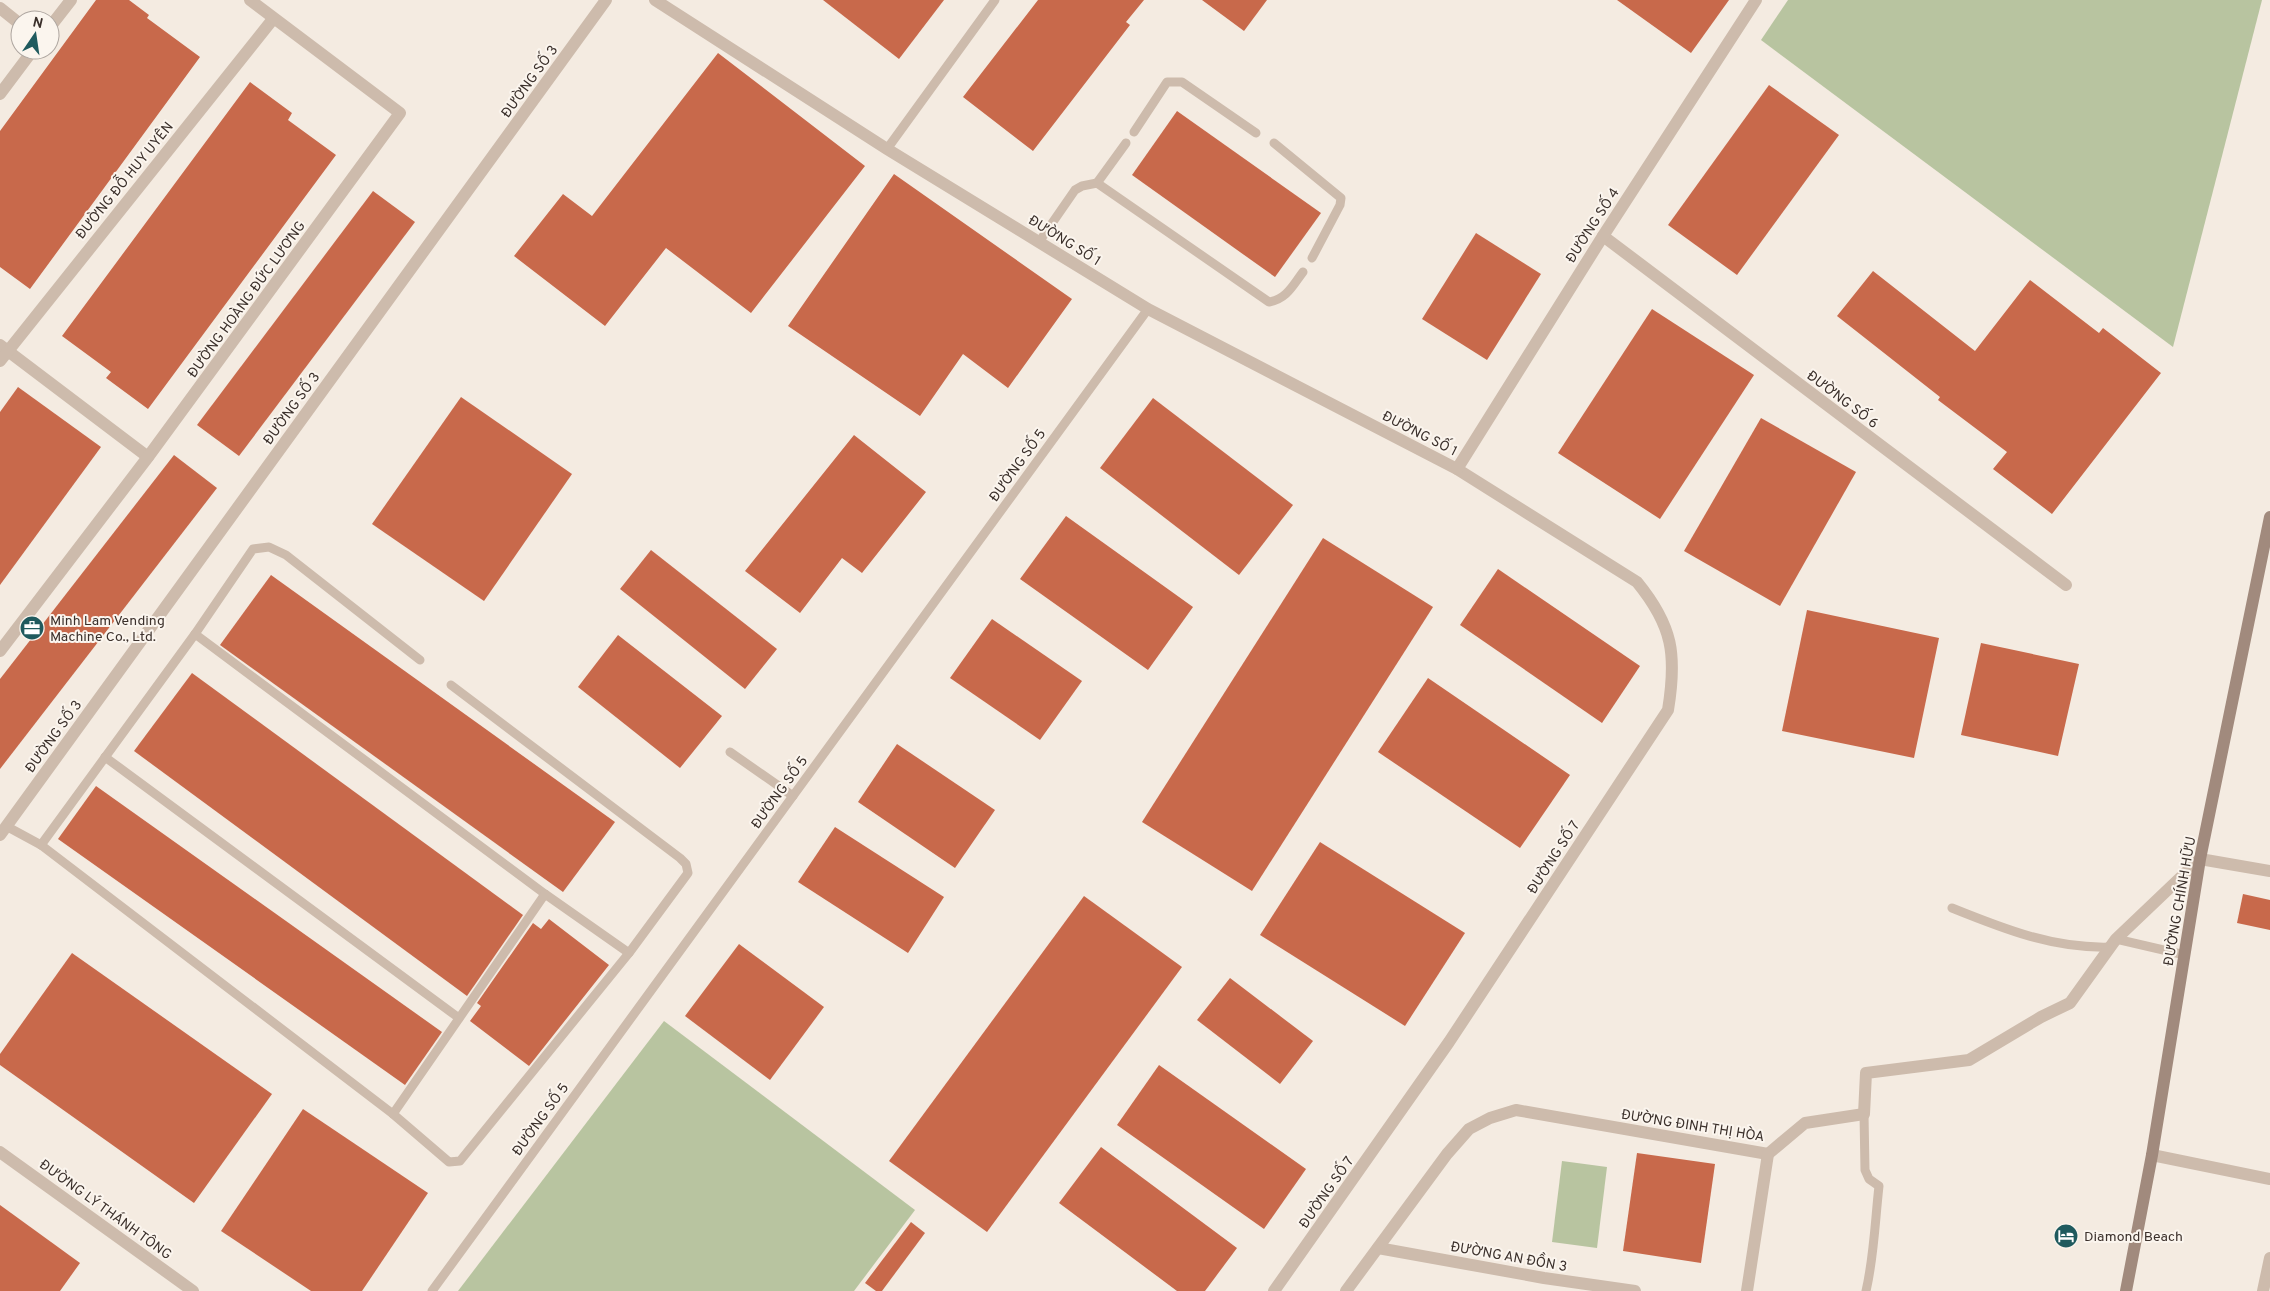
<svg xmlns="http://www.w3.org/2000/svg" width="2270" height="1291" viewBox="0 0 2270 1291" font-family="Overpass,sans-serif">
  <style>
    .green { fill: #b8c4a0 }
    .building { fill: #c8694b }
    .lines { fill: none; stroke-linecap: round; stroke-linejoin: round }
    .lane { stroke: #cdbbac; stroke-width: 9 }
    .street { stroke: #cdbbac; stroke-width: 12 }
    .secondary { stroke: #a18a7d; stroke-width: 12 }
    .labels { text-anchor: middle; stroke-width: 4; stroke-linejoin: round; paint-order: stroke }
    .street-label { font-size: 14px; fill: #3b302b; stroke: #fbf5ee }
    .poi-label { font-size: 14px; fill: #3b302b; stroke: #fbf5ee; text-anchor: start }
  </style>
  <rect width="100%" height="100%" fill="#f4ebe1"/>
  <!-- green -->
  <g class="green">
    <path d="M1788,0H2262L2173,347L1761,40Z"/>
    <path d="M664,1021L915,1210L854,1291H458Z"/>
    <path d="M1562,1161L1607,1167L1597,1248L1552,1242Z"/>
  </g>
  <!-- building -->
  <g class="building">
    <path d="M96,0H129L149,15L147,18L200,57L30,289L0,267V131Z"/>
    <path d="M823,0H944L899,59Z"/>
    <path d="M1038,0H1144L1126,22L1130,25L1033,151L963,97Z"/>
    <path d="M1202,0H1267L1244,31Z"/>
    <path d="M1617,0H1729L1691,53Z"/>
    <path d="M718,53L865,166L751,313L666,248L605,326L514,256L563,194L592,216Z"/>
    <path d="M250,82L292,113L288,120L336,155L148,409L106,378L111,372L62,336Z"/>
    <path d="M1769,85L1839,135L1737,275L1668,225Z"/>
    <path d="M1177,111L1321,213L1275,277L1132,175Z"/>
    <path d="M894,174L1072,299L1008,388L963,354L920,416L788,326Z"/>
    <path d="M373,191L415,222L239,456L197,425Z"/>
    <path d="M1476,233L1541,274L1487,360L1422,319Z"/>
    <path d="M1873,271L1975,351L2030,280L2099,333L2103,328L2161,373L2052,514L1993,469L2007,452L1938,400L1940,397L1837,316Z"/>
    <path d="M1652,309L1754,375L1660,519L1558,453Z"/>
    <path d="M18,387L101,447L0,585V412Z"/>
    <path d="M461,397L572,474L484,601L372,524Z"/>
    <path d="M1153,398L1293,505L1239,575L1100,468Z"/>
    <path d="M1761,418L1856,472L1780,606L1684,551Z"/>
    <path d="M854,435L926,492L862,573L842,558L800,613L745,571Z"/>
    <path d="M174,455L217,488L0,769V679Z"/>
    <path d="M1066,516L1193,607L1148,670L1020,579Z"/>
    <path d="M1323,538L1433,607L1252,891L1142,822Z"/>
    <path d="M651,550L777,649L745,689L620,589Z"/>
    <path d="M1498,569L1640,666L1602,723L1460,625Z"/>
    <path d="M271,575L615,822L563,892L220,645Z"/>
    <path d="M1807,610L1939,638L1914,758L1782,731Z"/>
    <path d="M992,619L1082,681L1040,740L950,678Z"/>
    <path d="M618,635L722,716L680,768L578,687Z"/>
    <path d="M1981,643L2079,664L2058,756L1961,735Z"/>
    <path d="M192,673L523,915L467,996L134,751Z"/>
    <path d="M1428,678L1570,775L1520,848L1378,752Z"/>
    <path d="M897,744L995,810L955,868L858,802Z"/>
    <path d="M96,786L442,1032L405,1085L58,839Z"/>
    <path d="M835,827L944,897L908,953L798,882Z"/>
    <path d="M1320,842L1465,933L1405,1026L1260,935Z"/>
    <path d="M2243,894L2270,900V930L2237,923Z"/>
    <path d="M1084,896L1182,967L987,1232L889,1161Z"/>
    <path d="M549,919L609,965L529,1066L470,1021L481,1006L477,1003L533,923L541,929Z"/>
    <path d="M739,944L824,1007L770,1080L685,1016Z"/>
    <path d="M72,953L272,1094L194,1203L0,1065V1054Z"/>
    <path d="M1230,978L1313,1041L1280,1084L1197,1020Z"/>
    <path d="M1159,1065L1306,1169L1264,1229L1117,1125Z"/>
    <path d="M303,1109L428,1193L362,1291H311L221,1231Z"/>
    <path d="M1101,1147L1237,1248L1205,1291H1177L1059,1203Z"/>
    <path d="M1637,1153L1715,1164L1701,1263L1623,1251Z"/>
    <path d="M0,1205L80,1263L60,1291H0Z"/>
    <path d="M911,1222L925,1233L882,1291H876L865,1283Z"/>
  </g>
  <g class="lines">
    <!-- lane -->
    <g class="lane">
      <path d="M1134,132L1167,82H1182L1256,133"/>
      <path d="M1274,143L1341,198L1340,205L1312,258"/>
      <path d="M887,149L995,0"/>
      <path d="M1097,183L1126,143"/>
      <path d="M1039,242L1075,190L1082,186L1097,183L1269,302C1287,299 1293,285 1303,272"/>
      <path d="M195,634L545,894L629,953"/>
      <path d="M730,752L793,796"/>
      <path d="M105,757L459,1018"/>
      <path d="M6,826L41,845L393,1114L449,1162L460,1161L629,953L688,873L686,864L680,858L451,685"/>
      <path d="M41,845L195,634L253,549L269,547L286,555L420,660"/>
      <path d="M1952,908C2004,929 2054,949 2111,947"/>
      <path d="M2116,939L2185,955"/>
      <path d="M393,1114L545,894"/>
      <path d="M1864,1114L1865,1170L1869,1179L1879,1186C1875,1221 1874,1257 1866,1291"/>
      <path d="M432,1291L1148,309"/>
    </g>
    <!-- street -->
    <g class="street">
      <path d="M655,0L887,149L1148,309L1457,469L1637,582C1673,626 1677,655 1668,710L1449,1042L1274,1291"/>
      <path d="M0,8L20,24"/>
      <path d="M50,27L71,0"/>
      <path d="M0,94L33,50"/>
      <path d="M1603,236L2066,585"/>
      <path d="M0,345L148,457"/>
      <path d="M0,361L273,19"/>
      <path d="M1457,469L1603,236L1756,0"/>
      <path d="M0,651L148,457L400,113L250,0"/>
      <path d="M0,835L606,0"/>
      <path d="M0,1152L193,1291"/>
      <path d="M2152,1155L2270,1179"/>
      <path d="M1378,1248L1544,1278L1635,1291"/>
      <path d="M1346,1291L1447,1154L1469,1129L1490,1118L1516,1110L1768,1154L1805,1123L1864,1114L1866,1073L1969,1060L2041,1017L2070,1003L2116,939L2200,859L2270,871"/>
      <path d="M1747,1291L1768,1154"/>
      <path d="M2263,1291L2270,1258"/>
    </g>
    <!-- secondary -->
    <path class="secondary" d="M2126,1291L2152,1155L2200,859L2270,517"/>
  </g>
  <!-- icons -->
  <defs>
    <symbol id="office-disc" viewBox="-11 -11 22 22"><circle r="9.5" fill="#1f5a5e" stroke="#fbf5ee"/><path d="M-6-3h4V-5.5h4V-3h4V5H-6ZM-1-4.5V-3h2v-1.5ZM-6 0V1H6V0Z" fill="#fff"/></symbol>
    <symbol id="hotel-disc" viewBox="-11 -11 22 22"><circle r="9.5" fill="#1f5a5e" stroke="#fbf5ee"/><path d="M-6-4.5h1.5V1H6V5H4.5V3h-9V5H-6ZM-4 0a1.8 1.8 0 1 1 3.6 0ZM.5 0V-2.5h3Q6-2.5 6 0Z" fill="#fff"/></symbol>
  </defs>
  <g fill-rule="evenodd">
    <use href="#office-disc" x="18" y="614" width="28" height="28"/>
    <use href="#hotel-disc" x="2052" y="1222" width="28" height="28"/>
  </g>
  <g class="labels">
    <!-- street labels -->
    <g class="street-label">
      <text transform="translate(529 81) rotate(-54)" y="5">ĐƯỜNG SỐ 3</text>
      <text transform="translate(124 180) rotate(-51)" y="5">ĐƯỜNG ĐỖ HUY UYÊN</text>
      <text transform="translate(1592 225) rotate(-57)" y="5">ĐƯỜNG SỐ 4</text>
      <text transform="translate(1065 240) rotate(32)" y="5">ĐƯỜNG SỐ 1</text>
      <text transform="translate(246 299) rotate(-54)" y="5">ĐƯỜNG HOÀNG ĐỨC LƯƠNG</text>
      <text transform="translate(1843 399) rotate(37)" y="5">ĐƯỜNG SỐ 6</text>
      <text transform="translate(291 408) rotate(-54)" y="5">ĐƯỜNG SỐ 3</text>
      <text transform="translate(1420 433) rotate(27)" y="5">ĐƯỜNG SỐ 1</text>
      <text transform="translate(1017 465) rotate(-54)" y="5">ĐƯỜNG SỐ 5</text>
      <text transform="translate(53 736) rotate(-54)" y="5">ĐƯỜNG SỐ 3</text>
      <text transform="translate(779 792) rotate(-54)" y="5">ĐƯỜNG SỐ 5</text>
      <text transform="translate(1553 857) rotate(-57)" y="5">ĐƯỜNG SỐ 7</text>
      <text transform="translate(2179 901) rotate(-80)" y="5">ĐƯỜNG CHÍNH HỮU</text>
      <text transform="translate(540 1119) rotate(-54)" y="5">ĐƯỜNG SỐ 5</text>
      <text transform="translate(1693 1125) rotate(9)" y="5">ĐƯỜNG ĐINH THỊ HÒA</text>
      <text transform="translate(1326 1192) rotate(-55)" y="5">ĐƯỜNG SỐ 7</text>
      <text transform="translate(106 1209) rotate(36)" y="5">ĐƯỜNG LÝ THÁNH TÔNG</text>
      <text transform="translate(1509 1256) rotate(10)" y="5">ĐƯỜNG AN ĐỒN 3</text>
    </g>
    <!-- poi labels -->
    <g class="poi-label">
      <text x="50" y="625">Minh Lam Vending<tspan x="50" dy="16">Machine Co., Ltd.</tspan></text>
      <text x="2084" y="1241">Diamond Beach</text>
    </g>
  </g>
  <!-- north arrow -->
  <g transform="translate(35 35) rotate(13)"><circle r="24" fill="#fbf5ee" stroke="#aea6a0"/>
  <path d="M0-4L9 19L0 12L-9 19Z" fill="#1f5a5e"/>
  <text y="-8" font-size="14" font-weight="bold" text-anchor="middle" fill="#3b302b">N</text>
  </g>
</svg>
